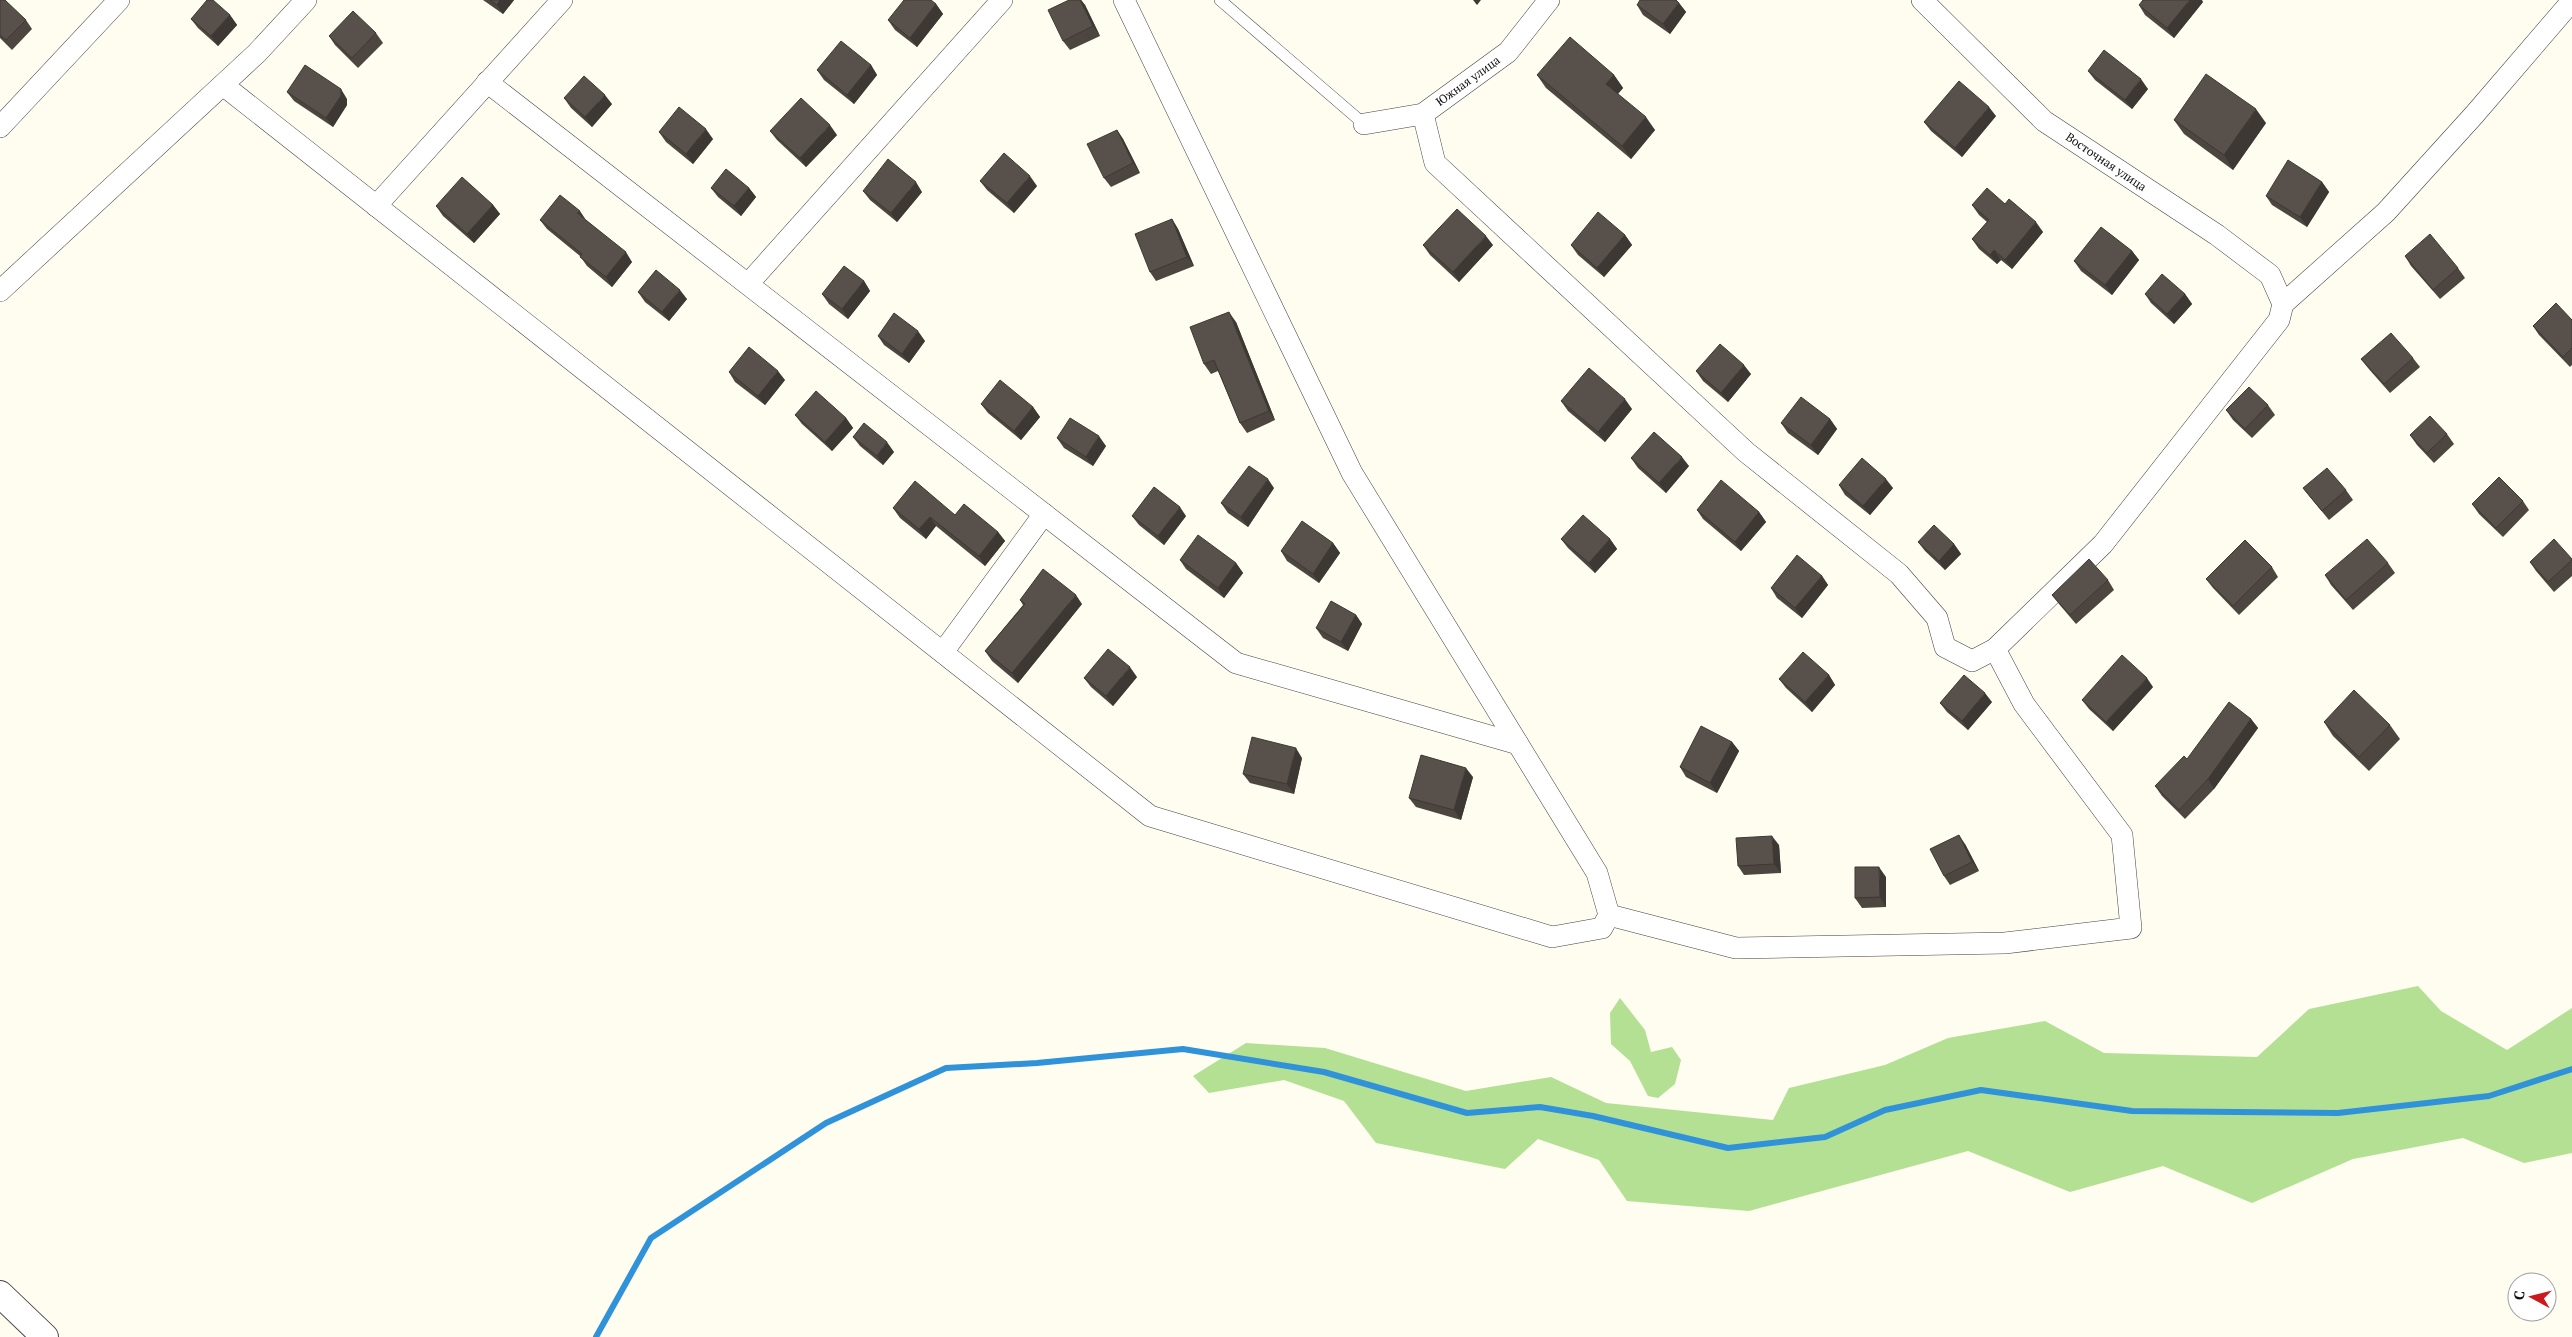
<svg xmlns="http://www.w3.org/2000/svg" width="2572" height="1337" viewBox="0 0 2572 1337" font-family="'PT Serif',serif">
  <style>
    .forest { fill: #b4e093 }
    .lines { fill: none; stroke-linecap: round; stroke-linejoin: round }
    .stream { stroke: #3092d9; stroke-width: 6 }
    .service-casing { stroke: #424242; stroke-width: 12 }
    .minor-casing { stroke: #424242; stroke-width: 22 }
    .tertiary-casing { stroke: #424242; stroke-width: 28 }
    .service { stroke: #fff; stroke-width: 11 }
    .minor { stroke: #fff; stroke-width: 21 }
    .tertiary { stroke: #fff; stroke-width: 26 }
    .wall { fill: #4c4540 }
    .shaded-wall { fill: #3e3834 }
    .building { fill: #58504a; stroke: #3e3834 }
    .labels { text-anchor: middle; stroke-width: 5; stroke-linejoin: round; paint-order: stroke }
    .street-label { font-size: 12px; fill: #0f0f0f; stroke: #fff }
  </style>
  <rect width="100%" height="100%" fill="#fffcf0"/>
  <!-- forest -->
  <g class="forest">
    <path d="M2418,986L2441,1011L2507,1050L2572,1008V1153L2524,1163L2463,1138L2353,1159L2252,1203L2163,1166L2070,1192L1968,1151L1749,1211L1627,1201L1599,1160L1538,1139L1505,1169L1376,1143L1344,1101L1284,1080L1209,1093L1193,1076L1246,1043L1325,1048L1466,1091L1551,1077L1606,1103L1773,1120L1789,1088L1885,1065L1948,1038L2045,1021L2104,1053L2257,1057L2309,1009Z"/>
    <path d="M1620,998L1645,1030L1651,1052L1672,1047L1681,1060L1675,1084L1658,1098L1648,1096L1630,1061L1611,1044L1610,1013Z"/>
  </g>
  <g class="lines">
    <!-- stream -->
    <path class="stream" d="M596,1337L651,1238L826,1123L946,1068L1037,1063L1183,1049L1324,1072L1467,1113L1540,1107L1593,1116L1728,1148L1825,1137L1885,1110L1981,1090L2132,1111L2338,1113L2489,1096L2572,1069"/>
    <defs>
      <path id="service" d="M1220,0L1364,124"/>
      <g id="minor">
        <path d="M487,82L1236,663L1518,744"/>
        <path d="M223,85L1150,816L1552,937L1602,928L1609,915L1597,873L1352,473L1124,0"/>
        <path d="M1423,114L1435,163L1746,452L1899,574L1937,618L1945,647L1972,661L1995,649L2103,544L2279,320L2283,304L2270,275L2217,235L2044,121L1922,0"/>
        <path d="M1364,124L1423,114L1508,52L1549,0"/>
        <path d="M0,127L119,0"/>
        <path d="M376,206L562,0"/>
        <path d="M748,284L1002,0"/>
        <path d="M0,291L257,53L306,0"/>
        <path d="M2283,304L2386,212L2474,115L2572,1"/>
        <path d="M943,652L1044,514"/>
        <path d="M1609,915L1736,948L2005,943L2131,928L2122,835L2024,704L1995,649"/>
      </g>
      <path id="tertiary" d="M0,1294L45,1337"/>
    </defs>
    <!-- service casing -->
    <use href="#service" class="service-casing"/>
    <!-- minor casing -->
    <use href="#minor" class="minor-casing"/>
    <!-- tertiary casing -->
    <use href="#tertiary" class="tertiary-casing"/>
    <!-- service -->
    <use href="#service" class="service"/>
    <!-- minor -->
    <use href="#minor" class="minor"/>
    <!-- tertiary -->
    <use href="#tertiary" class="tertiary"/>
  </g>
  <!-- wall -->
  <g class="wall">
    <path d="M483,0H514L503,14Z"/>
    <path d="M1069,0H1081L1085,5L1100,36L1070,50L1063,41Z"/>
    <path d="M0,1L26,20L32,29L12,50L0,38Z"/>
    <path d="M2203,2L2174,38L2145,15L2139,5Z"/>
    <path d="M1679,3L1686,12L1670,34L1643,15L1637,5Z"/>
    <path d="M936,4L943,14L917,47L895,30L888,20Z"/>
    <path d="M230,15L237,25L218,46L198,28L191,19Z"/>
    <path d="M376,33L383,43L358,68L335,45L329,36Z"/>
    <path d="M871,65L877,75L854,104L824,80L817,70Z"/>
    <path d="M2088,71L2148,89L2132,109L2095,80Z"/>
    <path d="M1537,75H1614L1623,88L1618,94L1655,130L1631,159L1546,88Z"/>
    <path d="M287,92L347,99V105L333,127L294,101Z"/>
    <path d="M564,98L612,104L592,127L571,108Z"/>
    <path d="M1996,116L1962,157L1931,131L1924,122Z"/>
    <path d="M2174,120L2266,123L2233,170L2184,134Z"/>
    <path d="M1117,130L1123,139L1140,173L1111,187L1104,178Z"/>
    <path d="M770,131L837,135L806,167L777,140Z"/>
    <path d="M659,132L713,139L693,164L666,142Z"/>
    <path d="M980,181L1037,186L1014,213L987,190Z"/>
    <path d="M2322,182L2329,192L2307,227L2272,205L2266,196Z"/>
    <path d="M711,188H749L756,197L741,216L718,197Z"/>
    <path d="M863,191L922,192L897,222L870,200Z"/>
    <path d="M2005,204L2043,232L2012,269L2001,260L1997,264L1979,249L1972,239L1987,222L1979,215L1972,205Z"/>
    <path d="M493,205L500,214L474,243L443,216L436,206Z"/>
    <path d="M1172,219L1178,229L1194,266L1156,281L1150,272Z"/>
    <path d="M540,220H586L632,262L612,287L587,266L580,256L547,229Z"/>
    <path d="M1625,235L1632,245L1604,277L1578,255L1571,245Z"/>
    <path d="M1423,245H1493L1459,282L1430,255Z"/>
    <path d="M2132,251L2139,260L2112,295L2081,271L2074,261Z"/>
    <path d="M2405,256L2458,268L2465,278L2440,299L2411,266Z"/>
    <path d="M864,281L870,291L848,319L829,304L822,294Z"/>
    <path d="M638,292L687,299L669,321L645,302Z"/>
    <path d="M2145,294H2185L2192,304L2174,324L2151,303Z"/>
    <path d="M2572,320V365L2570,367L2539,335L2533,326Z"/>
    <path d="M1236,322L1275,420L1247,433L1240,423L1218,371L1211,374L1204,364Z"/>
    <path d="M878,336L925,341L909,363L884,345Z"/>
    <path d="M2413,358L2420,367L2390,393L2368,368L2361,359Z"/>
    <path d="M1696,371L1751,374L1728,402L1703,381Z"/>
    <path d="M729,372L785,380L765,405L735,382Z"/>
    <path d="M1561,401L1632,409L1605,442L1568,411Z"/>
    <path d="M981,404L1033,407L1040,417L1021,440L988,413Z"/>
    <path d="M2268,405L2275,415L2252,438L2233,420L2226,410Z"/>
    <path d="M795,415L846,418L853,428L832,451L802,424Z"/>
    <path d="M1830,419L1837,429L1818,455L1788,433L1781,423Z"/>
    <path d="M2447,434L2454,444L2434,463L2417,445L2410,435Z"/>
    <path d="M853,437L894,452L883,465L860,446Z"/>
    <path d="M1057,438L1106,446L1093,466L1064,448Z"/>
    <path d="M1631,458L1689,466L1666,493L1638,468Z"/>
    <path d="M1839,485L1893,488L1870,515L1845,495Z"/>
    <path d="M1274,488L1248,527L1228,513L1221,503Z"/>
    <path d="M2303,488L2346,490L2353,500L2329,520L2310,497Z"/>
    <path d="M2523,501L2529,510L2503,537L2479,514L2472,504Z"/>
    <path d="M893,508L955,515L998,532L1005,541L985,566L936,526L926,539L900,518Z"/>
    <path d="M1697,510L1759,512L1766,522L1741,551L1703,519Z"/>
    <path d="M1132,516H1186L1164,545L1139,525Z"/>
    <path d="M1561,539H1610L1617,549L1595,573L1568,548Z"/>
    <path d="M1918,542L1954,544L1961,554L1945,570L1925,551Z"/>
    <path d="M1333,543L1340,553L1319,583L1287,561L1281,551Z"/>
    <path d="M2572,559V576L2554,592L2536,571L2530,562Z"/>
    <path d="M1180,560L1236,563L1243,573L1224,598L1186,569Z"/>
    <path d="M2388,563L2395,573L2353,610L2331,585L2325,575Z"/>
    <path d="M2272,567L2278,577L2239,615L2213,588L2206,579Z"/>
    <path d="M1822,576L1828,585L1802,618L1777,598L1771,588Z"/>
    <path d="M2108,580L2114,590L2076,624L2059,604L2052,595Z"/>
    <path d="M1020,600L1082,604L1018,683L992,661L985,651L1023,605Z"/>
    <path d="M1356,615L1362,624L1348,651L1323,638L1316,628Z"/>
    <path d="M1829,675L1835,685L1812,712L1786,688L1779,679Z"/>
    <path d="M1137,677L1113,706L1091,687L1084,678Z"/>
    <path d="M2153,687L2113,731L2089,709L2082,700Z"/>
    <path d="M1992,702L1968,730L1947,712L1940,703Z"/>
    <path d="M2251,719L2258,728L2214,789L2185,819L2162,796L2155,786L2187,759Z"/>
    <path d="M2324,722L2390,725L2400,739L2369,771L2333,736Z"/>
    <path d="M1732,742L1739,751L1717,793L1686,777L1680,767Z"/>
    <path d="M1302,758L1294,794L1250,783L1243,774Z"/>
    <path d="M1473,777L1461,820L1416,807L1409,798Z"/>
    <path d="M1965,844L1979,871L1950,885L1944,876Z"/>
    <path d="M1779,845L1781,873L1744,875L1738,866Z"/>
    <path d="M1886,877V907L1862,908L1855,898Z"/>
  </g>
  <!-- shaded-wall -->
  <g class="shaded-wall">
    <path d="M500,0H514L503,14L497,5Z"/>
    <path d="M1080,0H1081L1085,5L1100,36L1093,26Z"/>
    <path d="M1473,0H1481L1477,5Z"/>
    <path d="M2190,0H2202L2203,2L2174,38L2167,28Z"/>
    <path d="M1679,3L1686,12L1670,34L1663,24Z"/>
    <path d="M936,4L943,14L917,47L910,38Z"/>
    <path d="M230,15L237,25L218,46L211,36Z"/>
    <path d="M871,65L877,75L854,104L847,95Z"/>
    <path d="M1614,75L1623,88L1615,97L1606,84Z"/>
    <path d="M2141,79L2148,89L2132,109L2125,100Z"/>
    <path d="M341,89L347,99V105L333,127L326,118Z"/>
    <path d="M605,95L612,104L592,127L585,117Z"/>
    <path d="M1989,107L1996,116L1962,157L1955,148Z"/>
    <path d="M2256,109L2266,123L2233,170L2224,155Z"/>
    <path d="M1646,117L1655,130L1631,159L1622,146Z"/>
    <path d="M830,125L837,135L806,167L800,158Z"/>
    <path d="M706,129L713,139L693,164L686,154Z"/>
    <path d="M1117,130L1123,139L1140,173L1133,163Z"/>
    <path d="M1030,176L1037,186L1014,213L1007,203Z"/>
    <path d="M916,182L922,192L897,222L891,213Z"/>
    <path d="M2322,182L2329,192L2307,227L2300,217Z"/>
    <path d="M749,188L756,197L741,216L734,206Z"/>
    <path d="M493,205L500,214L474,243L467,234Z"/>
    <path d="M580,211L586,220L577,213Z"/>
    <path d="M1172,219L1178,229L1194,266L1187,257Z"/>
    <path d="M2036,222L2043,232L2012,269L2005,260Z"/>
    <path d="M1625,235L1632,245L1604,277L1597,268Z"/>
    <path d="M1486,236L1493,245L1459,282L1453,272Z"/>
    <path d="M1994,250L2001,260L1997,264L1990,255Z"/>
    <path d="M2132,251L2139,260L2112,295L2105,285Z"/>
    <path d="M626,252L632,262L612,287L606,277Z"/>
    <path d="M864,281L870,291L848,319L842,309Z"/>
    <path d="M680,290L687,299L669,321L662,312Z"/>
    <path d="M2185,294L2192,304L2174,324L2167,314Z"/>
    <path d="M1229,312L1236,322L1275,420L1269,411Z"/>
    <path d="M918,331L925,341L909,363L902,354Z"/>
    <path d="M1744,365L1751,374L1728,402L1721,393Z"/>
    <path d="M778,371L785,380L765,405L758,396Z"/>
    <path d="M1625,399L1632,409L1605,442L1598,432Z"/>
    <path d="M1033,407L1040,417L1021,440L1014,431Z"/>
    <path d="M846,418L853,428L832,451L825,442Z"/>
    <path d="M1830,419L1837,429L1818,455L1811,445Z"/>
    <path d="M1099,436L1106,446L1093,466L1086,457Z"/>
    <path d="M887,442L894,452L883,465L877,456Z"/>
    <path d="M1682,457L1689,466L1666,493L1659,483Z"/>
    <path d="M1268,479L1274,488L1248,527L1241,517Z"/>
    <path d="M1886,479L1893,488L1870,515L1863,506Z"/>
    <path d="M1180,507L1186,516L1164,545L1158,536Z"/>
    <path d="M1759,512L1766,522L1741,551L1735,542Z"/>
    <path d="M930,517L936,526L926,539L919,529Z"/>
    <path d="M998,532L1005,541L985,566L979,556Z"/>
    <path d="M1610,539L1617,549L1595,573L1589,563Z"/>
    <path d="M1333,543L1340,553L1319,583L1313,574Z"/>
    <path d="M1954,544L1961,554L1945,570L1939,561Z"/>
    <path d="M1236,563L1243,573L1224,598L1218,588Z"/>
    <path d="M1822,576L1828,585L1802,618L1795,608Z"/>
    <path d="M1076,595L1082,604L1018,683L1012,673Z"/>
    <path d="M1356,615L1362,624L1348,651L1341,642Z"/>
    <path d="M1130,667L1137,677L1113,706L1106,696Z"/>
    <path d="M1829,675L1835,685L1812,712L1805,702Z"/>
    <path d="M2147,678L2153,687L2113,731L2106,722Z"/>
    <path d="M1985,693L1992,702L1968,730L1962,721Z"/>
    <path d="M2251,719L2258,728L2214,789L2208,779Z"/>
    <path d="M1732,742L1739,751L1717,793L1710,783Z"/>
    <path d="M1296,748L1302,758L1294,794L1287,784Z"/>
    <path d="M1466,768L1473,777L1461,820L1454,810Z"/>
    <path d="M1959,835L1965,844L1979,871L1972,862Z"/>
    <path d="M1772,836L1779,845L1781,873L1774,864Z"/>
    <path d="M1879,867L1886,877V907L1880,897Z"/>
  </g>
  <!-- building -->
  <g class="building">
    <path d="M0,0H5L26,20L6,40L0,35Z"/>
    <path d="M207,0H213L230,15L211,36L191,19Z"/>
    <path d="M490,0H500L497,5Z"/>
    <path d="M904,0H931L936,4L910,38L888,20Z"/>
    <path d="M1069,0H1080L1093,26L1063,41L1048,10Z"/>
    <path d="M1640,0H1676L1679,3L1663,24L1637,5Z"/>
    <path d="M2143,0H2190L2167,28L2139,5Z"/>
    <path d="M353,11L376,33L352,58L329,36Z"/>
    <path d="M1570,37L1614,75L1606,84L1646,117L1622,146L1537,75Z"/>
    <path d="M841,41L871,65L847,95L817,70Z"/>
    <path d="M2104,50L2141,79L2125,100L2088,71Z"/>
    <path d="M305,65L341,89V96L326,118L287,92Z"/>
    <path d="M2206,74L2256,109L2224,155L2174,120Z"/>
    <path d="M584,76L605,95L585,117L564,98Z"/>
    <path d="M1959,81L1989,107L1955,148L1924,122Z"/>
    <path d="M801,98L830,125L800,158L770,131Z"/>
    <path d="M679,107L706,129L686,154L659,132Z"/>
    <path d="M1117,130L1133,163L1104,178L1087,144Z"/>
    <path d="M1004,153L1030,176L1007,203L980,181Z"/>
    <path d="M888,159L916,182L891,213L863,191Z"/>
    <path d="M2288,160L2322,182L2300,217L2266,196Z"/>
    <path d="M726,169L749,188L734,206L711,188Z"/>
    <path d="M462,177L493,205L467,234L436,206Z"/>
    <path d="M1987,188L2005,204L2009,199L2036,222L2005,260L1994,250L1990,255L1972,239L1989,220L1972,205Z"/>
    <path d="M560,195L580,211L577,213L626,252L606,277L580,257L582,254L540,220Z"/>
    <path d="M1457,209L1486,236L1453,272L1423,245Z"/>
    <path d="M1598,212L1625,235L1597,268L1571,245Z"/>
    <path d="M1172,219L1187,257L1150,272L1135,234Z"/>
    <path d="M2101,227L2132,251L2105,285L2074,261Z"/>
    <path d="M2430,234L2458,268L2433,290L2405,256Z"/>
    <path d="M844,266L864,281L842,309L822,294Z"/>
    <path d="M656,270L680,290L662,312L638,292Z"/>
    <path d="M2162,274L2185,294L2167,314L2145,294Z"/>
    <path d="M2556,303L2572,320V348L2563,357L2533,326Z"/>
    <path d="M1229,312L1269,411L1240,423L1214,360L1204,364L1190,327Z"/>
    <path d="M894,313L918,331L902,354L878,336Z"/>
    <path d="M2391,333L2413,358L2384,384L2361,359Z"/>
    <path d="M1720,344L1744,365L1721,393L1696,371Z"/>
    <path d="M749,347L778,371L758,396L729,372Z"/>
    <path d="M1589,368L1625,399L1598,432L1561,401Z"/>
    <path d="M1000,380L1033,407L1014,431L981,404Z"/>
    <path d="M2249,387L2268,405L2245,429L2226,410Z"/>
    <path d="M816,391L846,418L825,442L795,415Z"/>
    <path d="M1801,397L1830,419L1811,445L1781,423Z"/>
    <path d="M2430,416L2447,434L2427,453L2410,435Z"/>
    <path d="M1070,418L1099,436L1086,457L1057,438Z"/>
    <path d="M864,423L887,442L877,456L853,437Z"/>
    <path d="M1654,432L1682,457L1659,483L1631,458Z"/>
    <path d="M1862,458L1886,479L1863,506L1839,485Z"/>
    <path d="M1249,466L1268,479L1241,517L1221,503Z"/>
    <path d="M2327,468L2346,490L2322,511L2303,488Z"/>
    <path d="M2499,477L2523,501L2496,528L2472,504Z"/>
    <path d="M1721,480L1759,512L1735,542L1697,510Z"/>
    <path d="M915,481L955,515L964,504L998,532L979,556L930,517L919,529L893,508Z"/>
    <path d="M1154,487L1180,507L1158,536L1132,516Z"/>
    <path d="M1583,515L1610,539L1589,563L1561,539Z"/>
    <path d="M1302,521L1333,543L1313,574L1281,551Z"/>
    <path d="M1934,525L1954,544L1939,561L1918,542Z"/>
    <path d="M1198,535L1236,563L1218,588L1180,560Z"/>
    <path d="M2367,539L2388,563L2346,600L2325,575Z"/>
    <path d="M2554,539L2572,559V560L2548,582L2530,562Z"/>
    <path d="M2245,540L2272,567L2233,606L2206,579Z"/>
    <path d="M1797,555L1822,576L1795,608L1771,588Z"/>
    <path d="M2089,559L2108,580L2070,615L2052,595Z"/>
    <path d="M1043,569L1076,595L1012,673L985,651L1025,604L1020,600Z"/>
    <path d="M1331,601L1356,615L1341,642L1316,628Z"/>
    <path d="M1108,649L1130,667L1106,696L1084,678Z"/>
    <path d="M1803,652L1829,675L1805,702L1779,679Z"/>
    <path d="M2122,655L2147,678L2106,722L2082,700Z"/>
    <path d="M1964,675L1985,693L1962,721L1940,703Z"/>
    <path d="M2354,690L2390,725L2359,757L2324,722Z"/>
    <path d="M2229,702L2251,719L2208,779L2179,810L2155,786L2184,756L2187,759Z"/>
    <path d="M1701,726L1732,742L1710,783L1680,767Z"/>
    <path d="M1252,737L1296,748L1287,784L1243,774Z"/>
    <path d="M1421,755L1466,768L1454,810L1409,798Z"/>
    <path d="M1959,835L1972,862L1944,876L1930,849Z"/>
    <path d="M1772,836L1774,864L1738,866L1736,838Z"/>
    <path d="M1855,867H1879L1880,897L1855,898Z"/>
  </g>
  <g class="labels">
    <!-- street labels -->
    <g class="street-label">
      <text transform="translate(1468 81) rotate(-36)" y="4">Южная улица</text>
      <text transform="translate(2106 162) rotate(34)" y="4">Восточная улица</text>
    </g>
  </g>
  <!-- north arrow -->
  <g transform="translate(2532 1297) rotate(277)"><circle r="24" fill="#ffffff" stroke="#9f9f9f"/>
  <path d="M0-4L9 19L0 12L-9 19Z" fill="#cc191e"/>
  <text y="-8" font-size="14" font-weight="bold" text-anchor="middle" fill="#0f0f0f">С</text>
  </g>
</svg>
